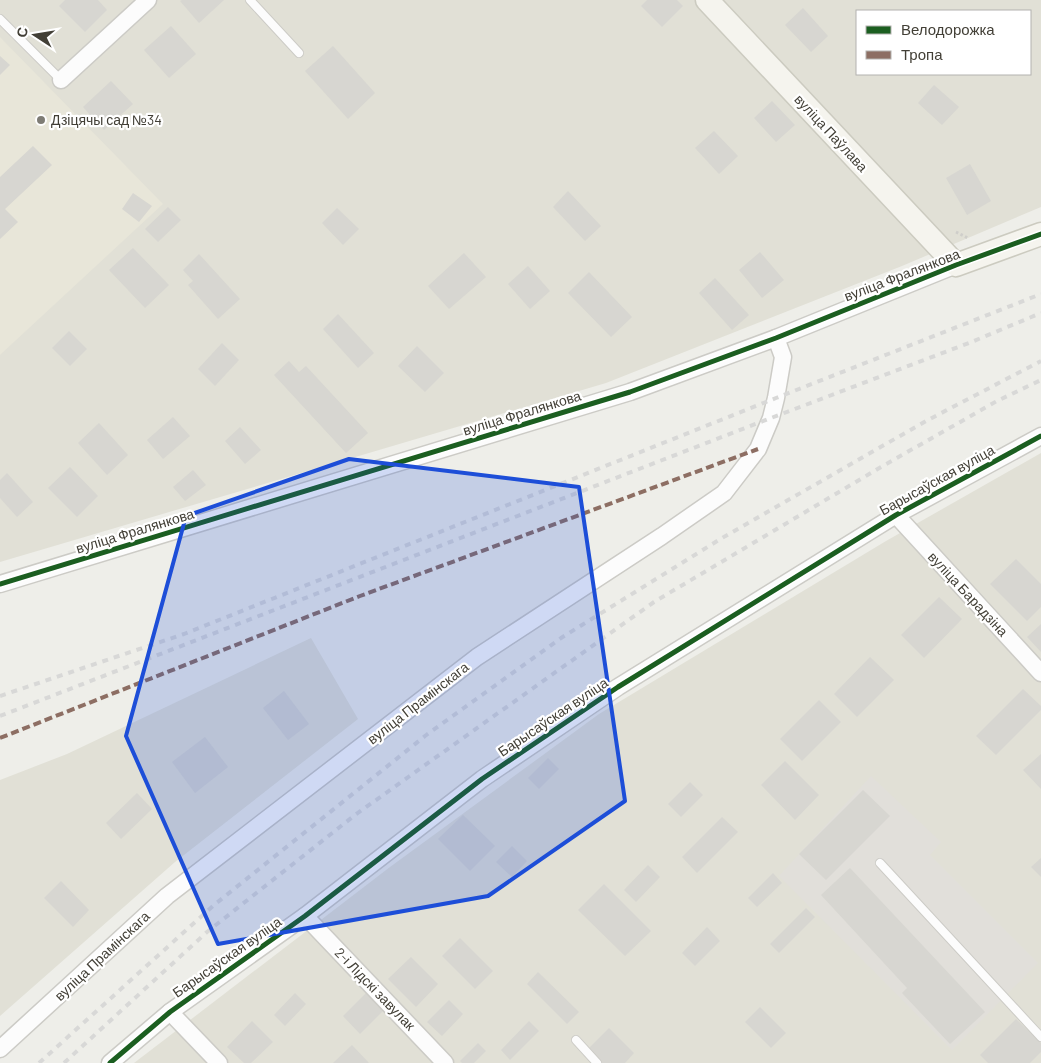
<svg xmlns="http://www.w3.org/2000/svg" width="1041" height="1063" viewBox="0 0 1041 1063" font-family="Barlow,sans-serif">
  <style>
    .residential { fill: #e1e0d6; fill-rule: evenodd }
    .industrial { fill: #e1dfda }
    .education { fill: #e8e6d9 }
    .building { fill: #d7d6d1 }
    .lines { fill: none; stroke-linecap: round; stroke-linejoin: round }
    .lane-casing { stroke: #cccbc6; stroke-width: 10 }
    .street-casing { stroke: #cccbc6; stroke-width: 19 }
    .secondary-casing { stroke: #cccbc0; stroke-width: 25 }
    .path { stroke: #cfceca; stroke-width: 3; stroke-dasharray: 2.5 2.5; stroke-linecap: butt }
    .lane { stroke: #fcfcfc; stroke-width: 8 }
    .street { stroke: #fcfcfc; stroke-width: 16 }
    .secondary { stroke: #f5f4ee; stroke-width: 22 }
    .rail { stroke: #d8d8d7; stroke-width: 4; stroke-dasharray: 6 6; stroke-linecap: butt }
    .quiet { stroke: #8d6e63; stroke-width: 4; stroke-dasharray: 8 4; stroke-linecap: butt }
    .cycleway-casing { stroke: #fff; stroke-width: 8 }
    .cycleway { stroke: #1b5e20; stroke-width: 5 }
    .marked { fill: #1d4ed8; fill-opacity: 0.2; stroke: #1d4ed8; stroke-width: 4; stroke-linejoin: round }
    .poi-dot { fill: #7e7c75; stroke: #fff; stroke-width: 2 }
    .labels { text-anchor: middle; stroke-width: 4.5; stroke-linejoin: round; paint-order: stroke }
    .poi-label { font-size: 14px; fill: #423f36; stroke: #fff; text-anchor: start }
    .street-label { font-size: 14px; fill: #423f36; stroke: #fff }
  </style>
  <rect width="100%" height="100%" fill="#eeeee9"/>
  <!-- residential -->
  <g class="residential">
    <path d="M0,0H1041V207L902,266L606,383L0,562ZM857,11H1030V74H857Z"/>
    <path d="M1041,453V1063H134L390,867L599,714L886,541Z"/>
    <path d="M311,638L358,719L175,862L0,1016V780L67,754Z"/>
  </g>
  <!-- industrial -->
  <path class="industrial" d="M871,776L941,842L930,855L1038,963L952,1050L779,876Z"/>
  <!-- education -->
  <path class="education" d="M0,37L163,204L0,355Z"/>
  <!-- building -->
  <g class="building">
    <path d="M65,0H98L107,10L85,32L59,6Z"/>
    <path d="M182,0H224L199,23L180,1Z"/>
    <path d="M647,0H677L683,6L662,27L641,6Z"/>
    <path d="M803,8L828,36L811,52L785,25Z"/>
    <path d="M171,26L196,54L169,78L144,50Z"/>
    <path d="M333,46L375,93L348,119L305,71Z"/>
    <path d="M0,56L10,65L0,75Z"/>
    <path d="M111,81L133,104L104,130L83,107Z"/>
    <path d="M934,85L959,107L942,125L918,103Z"/>
    <path d="M772,101L795,125L776,142L754,118Z"/>
    <path d="M714,131L738,156L719,174L695,148Z"/>
    <path d="M33,146L52,165L5,209L18,222L0,239V177Z"/>
    <path d="M970,164L991,201L967,215L946,178Z"/>
    <path d="M568,191L601,226L585,241L553,207Z"/>
    <path d="M133,193L152,206L139,222L122,209Z"/>
    <path d="M168,207L181,220L158,242L145,229Z"/>
    <path d="M337,208L359,229L343,245L322,223Z"/>
    <path d="M133,248L169,285L145,308L109,270Z"/>
    <path d="M760,252L784,280L762,298L739,270Z"/>
    <path d="M464,253L486,277L449,309L428,286Z"/>
    <path d="M199,254L240,299L218,319L188,285L193,281L183,270Z"/>
    <path d="M528,266L550,291L530,309L508,284Z"/>
    <path d="M589,272L632,317L611,337L568,293Z"/>
    <path d="M715,278L749,315L732,330L699,293Z"/>
    <path d="M338,314L374,353L358,368L323,329Z"/>
    <path d="M69,331L87,349L70,366L52,348Z"/>
    <path d="M222,343L239,360L215,386L198,369Z"/>
    <path d="M417,346L444,373L425,392L398,366Z"/>
    <path d="M289,361L299,372L306,366L368,433L346,453L274,375Z"/>
    <path d="M173,417L190,436L163,459L147,440Z"/>
    <path d="M99,423L128,455L107,475L78,443Z"/>
    <path d="M240,427L261,450L245,464L225,441Z"/>
    <path d="M70,467L98,496L77,517L48,488Z"/>
    <path d="M193,470L206,485L185,501L173,487Z"/>
    <path d="M7,473L33,502L17,517L0,498V480Z"/>
    <path d="M1016,559L1041,584V607L1027,621L990,584Z"/>
    <path d="M939,597L962,619L924,658L901,635Z"/>
    <path d="M1041,624V652L1027,637Z"/>
    <path d="M870,657L894,680L857,717L834,694Z"/>
    <path d="M1023,689L1041,706V710L996,755L976,736Z"/>
    <path d="M284,691L309,724L288,740L263,708Z"/>
    <path d="M819,700L841,722L802,761L780,739Z"/>
    <path d="M205,737L228,767L195,793L172,762Z"/>
    <path d="M1041,754V789L1023,770Z"/>
    <path d="M548,758L559,769L539,789L528,778Z"/>
    <path d="M785,761L819,795L795,820L761,785Z"/>
    <path d="M690,782L703,795L681,817L668,804Z"/>
    <path d="M863,790L890,816L826,880L799,854Z"/>
    <path d="M137,793L152,809L121,839L106,823Z"/>
    <path d="M463,815L495,846L470,871L438,839Z"/>
    <path d="M722,817L738,832L697,873L682,857Z"/>
    <path d="M512,846L527,861L512,877L496,862Z"/>
    <path d="M1041,858V877L1031,867Z"/>
    <path d="M648,865L660,877L636,902L624,890Z"/>
    <path d="M850,868L985,1012L950,1044L902,993L907,988L821,895Z"/>
    <path d="M773,873L782,883L757,907L748,898Z"/>
    <path d="M61,881L89,910L73,927L44,898Z"/>
    <path d="M604,884L651,931L625,956L578,910Z"/>
    <path d="M806,908L815,917L779,953L770,944Z"/>
    <path d="M707,927L720,941L695,966L682,953Z"/>
    <path d="M460,938L493,971L475,989L442,956Z"/>
    <path d="M411,957L438,984L416,1007L388,979Z"/>
    <path d="M538,972L579,1012L567,1024L527,984Z"/>
    <path d="M295,993L306,1004L285,1026L274,1015Z"/>
    <path d="M366,993L383,1011L360,1034L343,1016Z"/>
    <path d="M449,1000L463,1014L442,1036L427,1022Z"/>
    <path d="M760,1007L786,1033L771,1048L745,1022Z"/>
    <path d="M1016,1019L1041,1043V1052L1030,1063H988L980,1055Z"/>
    <path d="M252,1021L273,1042L251,1063H244L227,1047Z"/>
    <path d="M529,1021L539,1031L510,1060L501,1050Z"/>
    <path d="M609,1028L634,1053L625,1063H602L588,1049Z"/>
    <path d="M478,1043L486,1051L474,1063H462L460,1061Z"/>
    <path d="M352,1045L369,1063H333Z"/>
  </g>
  <g class="lines">
    <defs>
      <g id="lane">
        <path d="M250,0L299,53"/>
        <path d="M0,19L61,80"/>
        <path d="M880,863L1041,1037"/>
        <path d="M576,1040L597,1063"/>
      </g>
      <g id="street">
        <path d="M61,80L148,0"/>
        <path d="M896,515L1041,673"/>
        <path d="M0,584L630,392L776,338L956,265"/>
        <path d="M305,916L445,1063"/>
        <path d="M170,1012L219,1063"/>
        <path d="M0,1049L167,896L477,657L662,536L724,493L758,449L771,418L776,398L783,357L776,338"/>
        <path d="M110,1063L170,1012L305,916L482,779L618,687L896,515L1041,436"/>
      </g>
      <path id="secondary" d="M707,0L956,265L1041,234"/>
    </defs>
    <!-- lane casing -->
    <use href="#lane" class="lane-casing"/>
    <!-- street casing -->
    <use href="#street" class="street-casing"/>
    <!-- secondary casing -->
    <use href="#secondary" class="secondary-casing"/>
    <!-- path -->
    <path class="path" d="M956,232L968,238"/>
    <!-- lane -->
    <use href="#lane" class="lane"/>
    <!-- street -->
    <use href="#street" class="street"/>
    <!-- secondary -->
    <use href="#secondary" class="secondary"/>
    <!-- rail -->
    <g class="rail">
      <path d="M0,696L184,634L776,398L1041,294"/>
      <path d="M0,716L771,418L969,343L1041,313"/>
      <path d="M39,1063L214,905L425,736L561,638L722,538L926,421L1041,361"/>
      <path d="M64,1063L207,932L355,815L654,602L881,467L997,401L1041,380"/>
    </g>
    <!-- quiet -->
    <path class="quiet" d="M0,738L360,596L758,449"/>
    <defs>
      <g id="cycleway">
        <path d="M0,584L630,392L776,338L956,265L1041,234"/>
        <path d="M110,1063L170,1012L305,916L482,779L618,687L896,515L1041,436"/>
      </g>
    </defs>
    <!-- cycleway casing -->
    <use href="#cycleway" class="cycleway-casing"/>
    <!-- cycleway -->
    <use href="#cycleway" class="cycleway"/>
  </g>
  <!-- marked area -->
  <path class="marked" d="M349,459L579,487L625,801L488,896L218,944L126,736L186,516Z"/>
  <!-- markers -->
  <circle class="poi-dot" cx="41" cy="120" r="5"/>
  <g class="labels">
    <!-- poi labels -->
    <g class="poi-label">
      <text x="51" y="125">Дзіцячы сад №34</text>
    </g>
    <!-- street labels -->
    <g class="street-label">
      <text transform="translate(831 133) rotate(47)" y="5">вуліца Паўлава</text>
      <text transform="translate(902 275) rotate(-21)" y="5">вуліца Фралянкова</text>
      <text transform="translate(522 413) rotate(-17)" y="5">вуліца Фралянкова</text>
      <text transform="translate(937 480) rotate(-29)" y="5">Барысаўская вуліца</text>
      <text transform="translate(135 531) rotate(-17)" y="5">вуліца Фралянкова</text>
      <text transform="translate(968 594) rotate(47)" y="5">вуліца Барадзіна</text>
      <text transform="translate(418 703) rotate(-38)" y="5">вуліца Прамінскага</text>
      <text transform="translate(553 717) rotate(-34)" y="5">Барысаўская вуліца</text>
      <text transform="translate(102 956) rotate(-43)" y="5">вуліца Прамінскага</text>
      <text transform="translate(227 957) rotate(-35)" y="5">Барысаўская вуліца</text>
      <text transform="translate(375 989) rotate(46)" y="5">2-і Лідскі завулак</text>
    </g>
  </g>
  <!-- legend -->
  <rect x="856" y="10" width="175" height="65" fill="#ffffff" stroke="#b3b2af"/>
  <rect x="866" y="26" width="25" height="8" fill="#1b5e20" stroke="#b3b2af"/>
  <text x="901" y="35" font-size="15" fill="#423f36">Велодорожка</text>
  <rect x="866" y="51" width="25" height="8" fill="#8d6e63" stroke="#b3b2af"/>
  <text x="901" y="60" font-size="15" fill="#423f36">Тропа</text>
  <!-- north arrow -->
  <g transform="translate(35 35) rotate(282)" stroke="#ffffff" stroke-width="4" paint-order="stroke">
  <path d="M0-4L9 19L0 12L-9 19Z" fill="#423f36"/>
  <text y="-8" font-size="14" font-weight="bold" text-anchor="middle" fill="#423f36">С</text>
  </g>
</svg>
